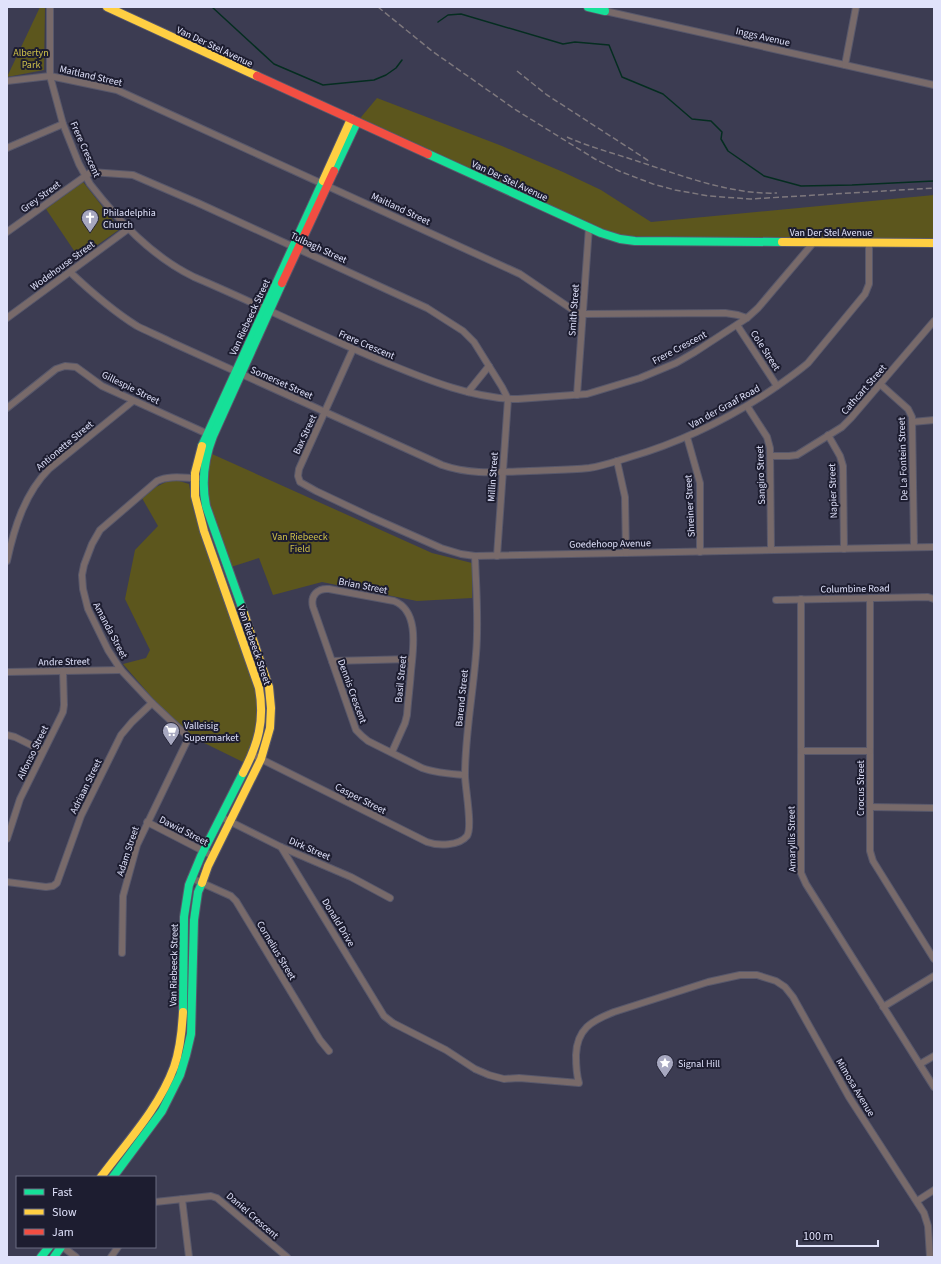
<svg xmlns="http://www.w3.org/2000/svg" width="941" height="1264" viewBox="0 0 941 1264" font-family="'Source Sans 3',sans-serif">
  <style>
    .green { fill: #5c561d }
    .lines { fill: none; stroke-linecap: round; stroke-linejoin: round }
    .stream { stroke: #052d20; stroke-width: 1.5 }
    .street-casing { stroke: #58586b; stroke-width: 8 }
    .fast-casing { stroke: #58586b; stroke-width: 10 }
    .slow-casing { stroke: #58586b; stroke-width: 10 }
    .jam-casing { stroke: #58586b; stroke-width: 10 }
    .street { stroke: #786a6a; stroke-width: 6 }
    .fast { stroke: #16e098; stroke-width: 8 }
    .slow { stroke: #ffcf43; stroke-width: 8 }
    .jam { stroke: #f24e42; stroke-width: 8 }
    .rail { stroke: #7e787d; stroke-width: 1.5; stroke-dasharray: 6 3; stroke-linecap: butt }
    .labels { text-anchor: middle; stroke-width: 4; stroke-linejoin: round; paint-order: stroke }
    .street-label { font-size: 10px; fill: #e0e2fb; stroke: #1d1d30 }
    .park-label { font-size: 10px; fill: #cfc149; stroke: #1d1d30 }
    .poi-label { font-size: 10px; fill: #e0e2fb; stroke: #1d1d30; text-anchor: start }
  </style>
  <rect width="100%" height="100%" fill="#3c3c52"/>
  <!-- green -->
  <g class="green">
    <path d="M40,7H45L44,70L7,77Z"/>
    <path d="M377,98L502,146L563,172L601,190L651,222L934,195V239L673,238L622,236L589,224L357,122Z"/>
    <path d="M83,182L120,229L79,258L46,209Z"/>
    <path d="M212,454L432,553L472,563V598L417,601L322,582L273,595L259,558L231,567L208,500L207,479Z"/>
    <path d="M168,481H179L189,484L193,509L257,694L256,728L250,754L245,763L192,737L155,701L123,664L146,658L150,650L125,599L135,550L158,526L142,498L156,487Z"/>
  </g>
  <g class="lines">
    <!-- stream -->
    <g class="stream">
      <path d="M212,7L274,64L323,85L374,80L386,75L396,68L402,60"/>
      <path d="M438,22L448,15L461,14L563,44L575,42L609,45L622,77L663,94L692,119L711,121L722,132L721,139L728,151L764,176L801,186L852,185L934,181"/>
    </g>
    <defs>
      <g id="street">
        <path d="M50,7V76L63,124L79,164L90,184C119,221 151,256 194,277C260,305 323,337 389,364C428,380 474,399 518,399L587,394L640,378L676,363L695,352L747,318L758,308L814,242"/>
        <path d="M605,11L934,85"/>
        <path d="M845,65L856,7"/>
        <path d="M7,81L50,76L117,90L520,274L576,312L583,314L725,313L738,315L747,318"/>
        <path d="M7,148L63,124"/>
        <path d="M7,232L91,172L133,175L198,203L427,308L463,331L474,342L502,387L508,399L497,556"/>
        <path d="M70,272C88,289 116,313 137,326C149,332 161,337 173,343L442,465C470,475 499,472 529,471C549,470 569,470 589,468C603,466 617,461 630,457C678,443 722,422 764,395C779,385 794,375 808,363L865,294L869,284V243"/>
        <path d="M7,318L128,229"/>
        <path d="M737,325L777,386"/>
        <path d="M353,349L299,469L298,476L300,482L316,491L371,517L441,548L461,554L475,556L934,547"/>
        <path d="M880,384L908,409L912,417L914,547"/>
        <path d="M468,392L489,366"/>
        <path d="M577,395L589,227"/>
        <path d="M747,406L767,437L770,448L771,550"/>
        <path d="M7,408L56,369L65,366L76,367L102,386L210,435"/>
        <path d="M912,422L934,420"/>
        <path d="M828,435L840,456L843,466L844,549"/>
        <path d="M687,437L700,483V552"/>
        <path d="M771,456H789L797,455L842,427L851,418L934,321"/>
        <path d="M617,461L625,497L626,553"/>
        <path d="M7,561C14,528 25,493 49,469L133,401"/>
        <path d="M870,598V851L873,861L934,959"/>
        <path d="M801,599V873L806,884L934,1087"/>
        <path d="M776,600L928,597L934,599"/>
        <path d="M332,661L412,659"/>
        <path d="M7,672L121,670"/>
        <path d="M7,735L15,737L43,751"/>
        <path d="M801,751H870"/>
        <path d="M392,752L405,723L407,715C408,700 410,686 411,671C413,650 420,611 394,601L329,589C318,588 310,595 313,607L356,730L362,736L368,741L422,768C436,773 450,774 465,775"/>
        <path d="M253,755L427,842C438,846 459,846 467,836C473,827 465,788 465,775C465,735 473,694 476,654C479,621 476,588 475,556"/>
        <path d="M870,807L934,808"/>
        <path d="M221,817L281,847L351,877L390,898"/>
        <path d="M147,822L213,856"/>
        <path d="M7,839L20,799L63,712L64,705L63,671"/>
        <path d="M281,847L384,1016L393,1023L446,1050L475,1069L489,1075L504,1079L519,1078L579,1083C576,1073 576,1065 576,1055C577,1029 591,1021 614,1012L708,982L740,975H757L776,981L785,987L793,997L849,1097L924,1213L928,1226L930,1257"/>
        <path d="M191,878L231,896L236,901L320,1040L329,1051"/>
        <path d="M7,882L46,887L53,886L57,883L81,816L121,735L132,722L152,703"/>
        <path d="M122,953L123,896L137,845L188,739L186,735L152,703L121,670L108,650L88,609L83,589L82,575L84,565L92,544L100,530L157,481C169,475 185,478 198,478"/>
        <path d="M883,1007L934,976"/>
        <path d="M920,1064L934,1056"/>
        <path d="M182,1199L189,1257"/>
        <path d="M917,1201L934,1190"/>
        <path d="M155,1202L211,1196L217,1198L287,1257"/>
        <path d="M63,1247L76,1257"/>
        <path d="M111,1257L118,1247"/>
      </g>
      <g id="fast">
        <path d="M588,7L605,11L604,7"/>
        <path d="M428,154L601,233L620,239L635,241L782,242"/>
        <path d="M334,171L357,122"/>
        <path d="M202,446L323,181"/>
        <path d="M244,613L206,506C201,481 204,459 213,436L282,283"/>
        <path d="M183,1012L184,917L189,885L201,856L243,773"/>
        <path d="M113,1177L162,1111L180,1075L186,1055L191,1034L194,920L198,892L202,883"/>
        <path d="M41,1257L49,1247"/>
        <path d="M54,1257L61,1247"/>
      </g>
      <g id="slow">
        <path d="M107,7L257,76"/>
        <path d="M323,181L351,119"/>
        <path d="M782,242L934,243"/>
        <path d="M202,446L195,473V496L204,531L259,688C265,721 258,744 243,773"/>
        <path d="M202,883L208,866L261,759L270,728L271,708L269,687L244,613"/>
        <path d="M101,1177C127,1142 159,1108 174,1067C180,1050 182,1031 183,1012"/>
      </g>
      <g id="jam">
        <path d="M257,76L428,154"/>
        <path d="M282,283L334,171"/>
      </g>
    </defs>
    <!-- street casing -->
    <use href="#street" class="street-casing"/>
    <!-- fast casing -->
    <use href="#fast" class="fast-casing"/>
    <!-- slow casing -->
    <use href="#slow" class="slow-casing"/>
    <!-- jam casing -->
    <use href="#jam" class="jam-casing"/>
    <!-- street -->
    <use href="#street" class="street"/>
    <!-- fast -->
    <use href="#fast" class="fast"/>
    <!-- slow -->
    <use href="#slow" class="slow"/>
    <!-- jam -->
    <use href="#jam" class="jam"/>
    <!-- rail -->
    <g class="rail">
      <path d="M378,7L432,51L516,110L595,159L619,171L653,184L675,190L709,196L750,199L934,188"/>
      <path d="M517,71L547,95L649,161"/>
      <path d="M567,137C589,147 613,153 637,161C680,175 731,195 777,193"/>
    </g>
  </g>
  <!-- icons -->
  <defs>
    <symbol id="church-pin" viewBox="-11 -11 22 30"><path d="M0 17L-7.5 6A9.5 9.5 0 1 1 7.5 6Z" fill="#a7a8c0" stroke="#1d1d30"/><path d="M-1.2-6h2.4v3.5h3.3v2.4h-3.3V6h-2.4V-.1h-3.3v-2.4h3.3Z" fill="#fff"/></symbol>
    <symbol id="supermarket-pin" viewBox="-11 -11 22 30"><path d="M0 17L-7.5 6A9.5 9.5 0 1 1 7.5 6Z" fill="#a7a8c0" stroke="#1d1d30"/><path d="M-6-5.5h2.5l.6 2H6L4.5 2H-2.5L-4.4-4H-6ZM-1.5 3.2a1.3 1.3 0 1 0 .1 0ZM3 3.2a1.3 1.3 0 1 0 .1 0Z" fill="#fff"/></symbol>
    <symbol id="sight-pin" viewBox="-11 -11 22 30"><path d="M0 17L-7.5 6A9.5 9.5 0 1 1 7.5 6Z" fill="#a7a8c0" stroke="#1d1d30"/><path d="M0-6L1.8-2.2L6-1.7L2.9 1.2L3.7 5.4L0 3.3L-3.7 5.4L-2.9 1.2L-6-1.7L-1.8-2.2Z" fill="#fff"/></symbol>
  </defs>
  <g fill-rule="evenodd">
    <use href="#church-pin" x="80" y="208" width="20" height="27"/>
    <use href="#supermarket-pin" x="161" y="721" width="20" height="27"/>
    <use href="#sight-pin" x="655" y="1053" width="20" height="27"/>
  </g>
  <g class="labels">
    <!-- street labels -->
    <g class="street-label">
      <text transform="translate(763 36) rotate(13)" y="4">Inggs Avenue</text>
      <text transform="translate(215 46) rotate(25)" y="4">Van Der Stel Avenue</text>
      <text transform="translate(91 75) rotate(13)" y="4">Maitland Street</text>
      <text transform="translate(86 149) rotate(66)" y="4">Frere Crescent</text>
      <text transform="translate(510 180) rotate(25)" y="4">Van Der Stel Avenue</text>
      <text transform="translate(40 196) rotate(-36)" y="4">Grey Street</text>
      <text transform="translate(401 208) rotate(25)" y="4">Maitland Street</text>
      <text x="831" y="236">Van Der Stel Avenue</text>
      <text transform="translate(319 247) rotate(25)" y="4">Tulbagh Street</text>
      <text transform="translate(62 265) rotate(-36)" y="4">Wodehouse Street</text>
      <text transform="translate(573 310) rotate(-86)" y="4">Smith Street</text>
      <text transform="translate(249 317) rotate(-65)" y="4">Van Riebeeck Street</text>
      <text transform="translate(367 344) rotate(23)" y="4">Frere Crescent</text>
      <text transform="translate(679 347) rotate(-28)" y="4">Frere Crescent</text>
      <text transform="translate(766 350) rotate(57)" y="4">Cole Street</text>
      <text transform="translate(282 382) rotate(24)" y="4">Somerset Street</text>
      <text transform="translate(131 387) rotate(26)" y="4">Gillespie Street</text>
      <text transform="translate(863 389) rotate(-49)" y="4">Cathcart Street</text>
      <text transform="translate(724 406) rotate(-29)" y="4">Van der Graaf Road</text>
      <text transform="translate(304 434) rotate(-65)" y="4">Bax Street</text>
      <text transform="translate(64 445) rotate(-40)" y="4">Antionette Street</text>
      <text transform="translate(902 459) rotate(-92)" y="4">De La Fontein Street</text>
      <text transform="translate(760 475) rotate(-92)" y="4">Sangiro Street</text>
      <text transform="translate(492 477) rotate(-86)" y="4">Millin Street</text>
      <text transform="translate(832 491) rotate(-92)" y="4">Napier Street</text>
      <text transform="translate(689 506) rotate(-93)" y="4">Shreiner Street</text>
      <text transform="translate(610 543) rotate(-1)" y="4">Goedehoop Avenue</text>
      <text transform="translate(363 585) rotate(11)" y="4">Brian Street</text>
      <text transform="translate(855 588) rotate(-1)" y="4">Columbine Road</text>
      <text transform="translate(111 630) rotate(62)" y="4">Amanda Street</text>
      <text transform="translate(255 645) rotate(71)" y="4">Van Riebeeck Street</text>
      <text transform="translate(64 661) rotate(-1)" y="4">Andre Street</text>
      <text transform="translate(400 679) rotate(-84)" y="4">Basil Street</text>
      <text transform="translate(353 691) rotate(70)" y="4">Dennis Crescent</text>
      <text transform="translate(461 698) rotate(-84)" y="4">Barend Street</text>
      <text transform="translate(32 752) rotate(-64)" y="4">Alfonso Street</text>
      <text transform="translate(85 786) rotate(-64)" y="4">Adriaan Street</text>
      <text transform="translate(860 788) rotate(-90)" y="4">Crocus Street</text>
      <text transform="translate(361 798) rotate(27)" y="4">Casper Street</text>
      <text transform="translate(184 830) rotate(27)" y="4">Dawid Street</text>
      <text transform="translate(791 839) rotate(-91)" y="4">Amaryllis Street</text>
      <text transform="translate(310 848) rotate(23)" y="4">Dirk Street</text>
      <text transform="translate(127 851) rotate(-72)" y="4">Adam Street</text>
      <text transform="translate(339 922) rotate(59)" y="4">Donald Drive</text>
      <text transform="translate(277 950) rotate(59)" y="4">Cornelius Street</text>
      <text transform="translate(173 965) rotate(-89)" y="4">Van Riebeeck Street</text>
      <text transform="translate(856 1087) rotate(59)" y="4">Mimosa Avenue</text>
      <text transform="translate(253 1215) rotate(41)" y="4">Daniel Crescent</text>
    </g>
    <!-- park labels -->
    <g class="park-label">
      <text x="31" y="56">Albertyn<tspan x="31" dy="12">Park</tspan></text>
      <text x="300" y="540">Van Riebeeck<tspan x="300" dy="12">Field</tspan></text>
    </g>
    <!-- poi labels -->
    <g class="poi-label">
      <text x="103" y="216">Philadelphia<tspan x="103" dy="12">Church</tspan></text>
      <text x="184" y="729">Valleisig<tspan x="184" dy="12">Supermarket</tspan></text>
      <text x="678" y="1067">Signal Hill</text>
    </g>
  </g>
  <!-- border -->
  <rect width="941" height="1264" fill="none" stroke="#e0e2fb" stroke-width="16"/>
  <!-- legend -->
  <rect x="16" y="1176" width="140" height="72" fill="#1d1d30" stroke="#6b6c81"/>
  <rect x="24" y="1189" width="20" height="6" fill="#16e098" stroke="#6b6c81"/>
  <text x="52" y="1196" font-size="12" fill="#e0e2fb">Fast</text>
  <rect x="24" y="1209" width="20" height="6" fill="#ffcf43" stroke="#6b6c81"/>
  <text x="52" y="1216" font-size="12" fill="#e0e2fb">Slow</text>
  <rect x="24" y="1229" width="20" height="6" fill="#f24e42" stroke="#6b6c81"/>
  <text x="52" y="1236" font-size="12" fill="#e0e2fb">Jam</text>
  <!-- scale -->
  <path d="M797 1240v6h81v-6" fill="none" stroke="#e0e2fb" stroke-width="2"/>
  <text x="803" y="1240" font-size="12" fill="#e0e2fb" stroke="#1d1d30" stroke-width="3" paint-order="stroke">100 m</text>
</svg>
